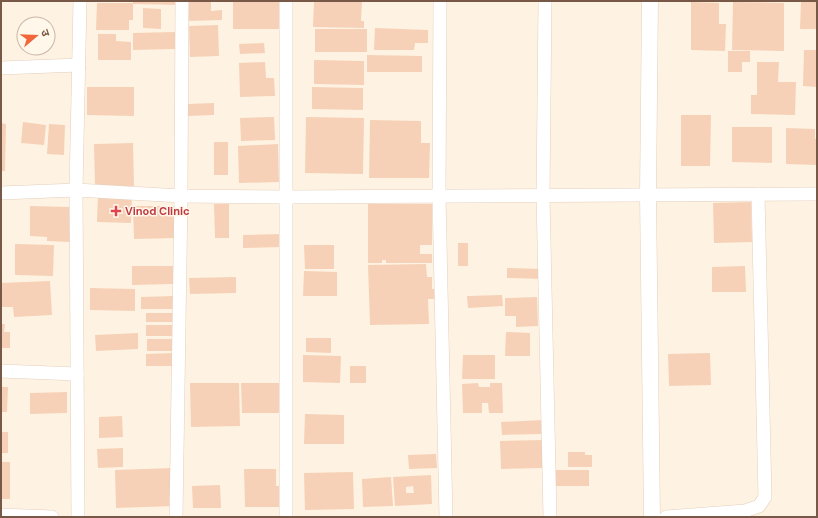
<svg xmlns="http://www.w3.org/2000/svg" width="818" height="518" viewBox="0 0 818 518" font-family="'DM Sans','Noto Sans Devanagari',sans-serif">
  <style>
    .building { fill: #f6d1b7; fill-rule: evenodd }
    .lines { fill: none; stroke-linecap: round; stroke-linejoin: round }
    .minor-casing { stroke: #e3cfbd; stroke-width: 14 }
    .tertiary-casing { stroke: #e3cfbd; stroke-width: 17 }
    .minor { stroke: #fff; stroke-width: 13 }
    .tertiary { stroke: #fff; stroke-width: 16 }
    .health-dot { fill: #e0444e; stroke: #fff7ea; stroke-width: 1.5 }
    .labels { text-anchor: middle; stroke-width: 3; stroke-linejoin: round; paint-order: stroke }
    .health-label { font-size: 11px; font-weight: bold; fill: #be3a42; stroke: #fff7ea; text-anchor: start }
  </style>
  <rect width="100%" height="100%" fill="#fef3e2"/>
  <!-- building -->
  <g class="building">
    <path d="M133,1H178V5L133,4Z"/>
    <path d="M187,1H211V11L222,10V20L188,21Z"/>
    <path d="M233,1H279L280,29H233Z"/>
    <path d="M314,1H362L361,21H364V28L313,27Z"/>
    <path d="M801,1H817V29H800Z"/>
    <path d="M691,2L719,3V24H726L725,51L691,50Z"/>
    <path d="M733,2L784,3V51L732,50Z"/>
    <path d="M97,3H133V20H129V30H96Z"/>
    <path d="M143,8L161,9V29L143,28Z"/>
    <path d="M218,25L219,56L190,57L189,26Z"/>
    <path d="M375,28L428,30V43H415L414,50H374Z"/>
    <rect x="315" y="29" width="52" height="23"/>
    <path d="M175,32V49L133,50V33Z"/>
    <path d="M98,34H116V41L131,42V60H98Z"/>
    <path d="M264,43L265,53L240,54L239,44Z"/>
    <path d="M804,50H817V87L803,86Z"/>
    <path d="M728,51H750V62H742V72H728Z"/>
    <path d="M367,55L422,56V72H367Z"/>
    <path d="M314,60L364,61V85L314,84Z"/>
    <path d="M265,62L266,78H274L275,96L240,97L239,63Z"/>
    <path d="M757,62H779L778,82H796L795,115L751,114V95H757Z"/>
    <path d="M87,87H134V116L87,115Z"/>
    <path d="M312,87L363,88V110L312,109Z"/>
    <path d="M214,103V115L187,116V104Z"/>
    <path d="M681,115H711L710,166H681Z"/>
    <path d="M274,117L275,140L241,141L240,118Z"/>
    <path d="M306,117L364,118L363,174L305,173Z"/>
    <path d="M370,120L421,121V143H430L429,178H369Z"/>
    <path d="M23,122L46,125L44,145L21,143Z"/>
    <path d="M1,123L6,124L5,171H1Z"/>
    <path d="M49,124L65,125L64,155L47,154Z"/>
    <path d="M732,127H772V163L732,162Z"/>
    <path d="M786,128L815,129V139H817V165L786,164Z"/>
    <rect x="214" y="142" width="14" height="33"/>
    <path d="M133,143L134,186L95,187L94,144Z"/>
    <path d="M278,144L279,182L239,183L238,146Z"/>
    <path d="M98,194L132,195L131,223L97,222Z"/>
    <path d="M751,202L752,242L714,243L713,203Z"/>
    <path d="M214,204H229V238H215Z"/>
    <path d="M368,204H432V245H420V254H432V263H386V260H382V263H368Z"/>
    <path d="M30,206L70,207V242L47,241V237L30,236Z"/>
    <path d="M133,206H177V238L134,239Z"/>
    <path d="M282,234V247L243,248V235Z"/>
    <rect x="458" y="243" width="10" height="23"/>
    <path d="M15,244L54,245L53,276L15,275Z"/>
    <path d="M304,245H334V269H305Z"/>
    <path d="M426,264L427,277H432V289H435V299H428L429,324L370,325L368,265Z"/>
    <path d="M132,266H173V284L132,285Z"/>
    <path d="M745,266L746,292H712V267Z"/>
    <path d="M507,268L545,269L544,279L507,278Z"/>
    <path d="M304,271L337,272V296H303Z"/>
    <path d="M236,277V293L190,294L189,278Z"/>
    <path d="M50,281L52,315L14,317L13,307H1V283Z"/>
    <path d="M90,288L135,289V311L90,310Z"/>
    <path d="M502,295L503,306L468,308L467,296Z"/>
    <path d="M173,296V309H141V297Z"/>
    <path d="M537,297L538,326L516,327V316H505V298Z"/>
    <rect x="146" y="313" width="27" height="9"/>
    <path d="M1,324H5L4,332H10V348H1Z"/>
    <rect x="146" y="325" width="26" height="11"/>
    <path d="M506,332L530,333V356H505Z"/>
    <path d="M138,333V349L96,351L95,335Z"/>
    <path d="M306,338H331V353L306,352Z"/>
    <rect x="147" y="339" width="26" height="12"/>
    <path d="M174,353V366H146V354Z"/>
    <path d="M710,353L711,385L669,386L668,354Z"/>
    <path d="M303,355L341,356L340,383L303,382Z"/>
    <path d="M463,355H495V379H462Z"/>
    <rect x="350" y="366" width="16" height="17"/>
    <path d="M190,383H239L240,426L191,427Z"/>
    <path d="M241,383H282V413H242Z"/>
    <path d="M478,383L479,387H490V383H502L503,413H489L488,403H482V413H463L462,384Z"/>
    <path d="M1,387H8L7,412H1Z"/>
    <path d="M67,392V413L30,414V393Z"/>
    <path d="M305,414L344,415V444H304Z"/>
    <path d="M122,416L123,437L99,438V417Z"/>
    <path d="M543,420V434L502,435L501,422Z"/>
    <rect x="1" y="432" width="7" height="21"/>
    <path d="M543,440V468L501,469L500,441Z"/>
    <path d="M123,448V467L98,468L97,449Z"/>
    <path d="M568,452H585V455H592V467H568Z"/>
    <path d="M436,454L437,468L409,469L408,455Z"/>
    <rect x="1" y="462" width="9" height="37"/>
    <path d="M172,468L174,506L116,508L115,470Z"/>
    <path d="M244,469H276V486H282V507H245Z"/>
    <rect x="553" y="470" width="36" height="16"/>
    <path d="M353,472L354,509L305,510L304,473Z"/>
    <path d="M431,475L432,504L395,506L393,477ZM413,486L414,493H406V487Z"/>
    <path d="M391,477L393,506L363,507L362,479Z"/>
    <path d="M220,485L221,508H193L192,486Z"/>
  </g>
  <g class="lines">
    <defs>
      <g id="minor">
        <path d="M440,1L439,196L446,517"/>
        <path d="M545,1L543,196L550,517"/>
        <path d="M1,68L79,65"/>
        <path d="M1,193L76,190L181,196L285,197L817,194"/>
        <path d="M1,371L77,374"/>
        <path d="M1,515L52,517"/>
        <path d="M78,517L76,190L80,1"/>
        <path d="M176,517L181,196L182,1"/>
        <path d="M286,517V1"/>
        <path d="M666,517L745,511L759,506L765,497L758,194"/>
      </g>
      <path id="tertiary" d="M650,1L648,195L652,517"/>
    </defs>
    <!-- minor casing -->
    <use href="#minor" class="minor-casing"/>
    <!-- tertiary casing -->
    <use href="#tertiary" class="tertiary-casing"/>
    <!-- minor -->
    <use href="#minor" class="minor"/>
    <!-- tertiary -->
    <use href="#tertiary" class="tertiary"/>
  </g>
  <!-- markers -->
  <path class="health-dot" d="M114 205h4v4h4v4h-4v4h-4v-4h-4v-4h4z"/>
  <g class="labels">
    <!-- health labels -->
    <g class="health-label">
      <text x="125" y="215">Vinod Clinic</text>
    </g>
  </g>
  <!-- border -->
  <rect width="818" height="518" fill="none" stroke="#785846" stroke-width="4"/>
  <!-- north arrow -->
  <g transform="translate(36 36) rotate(71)"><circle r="19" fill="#fff7ea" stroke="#c9b7a8"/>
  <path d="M0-3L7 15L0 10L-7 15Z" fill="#f3663c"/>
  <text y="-6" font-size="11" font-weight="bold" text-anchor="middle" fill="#785846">उ</text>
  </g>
</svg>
